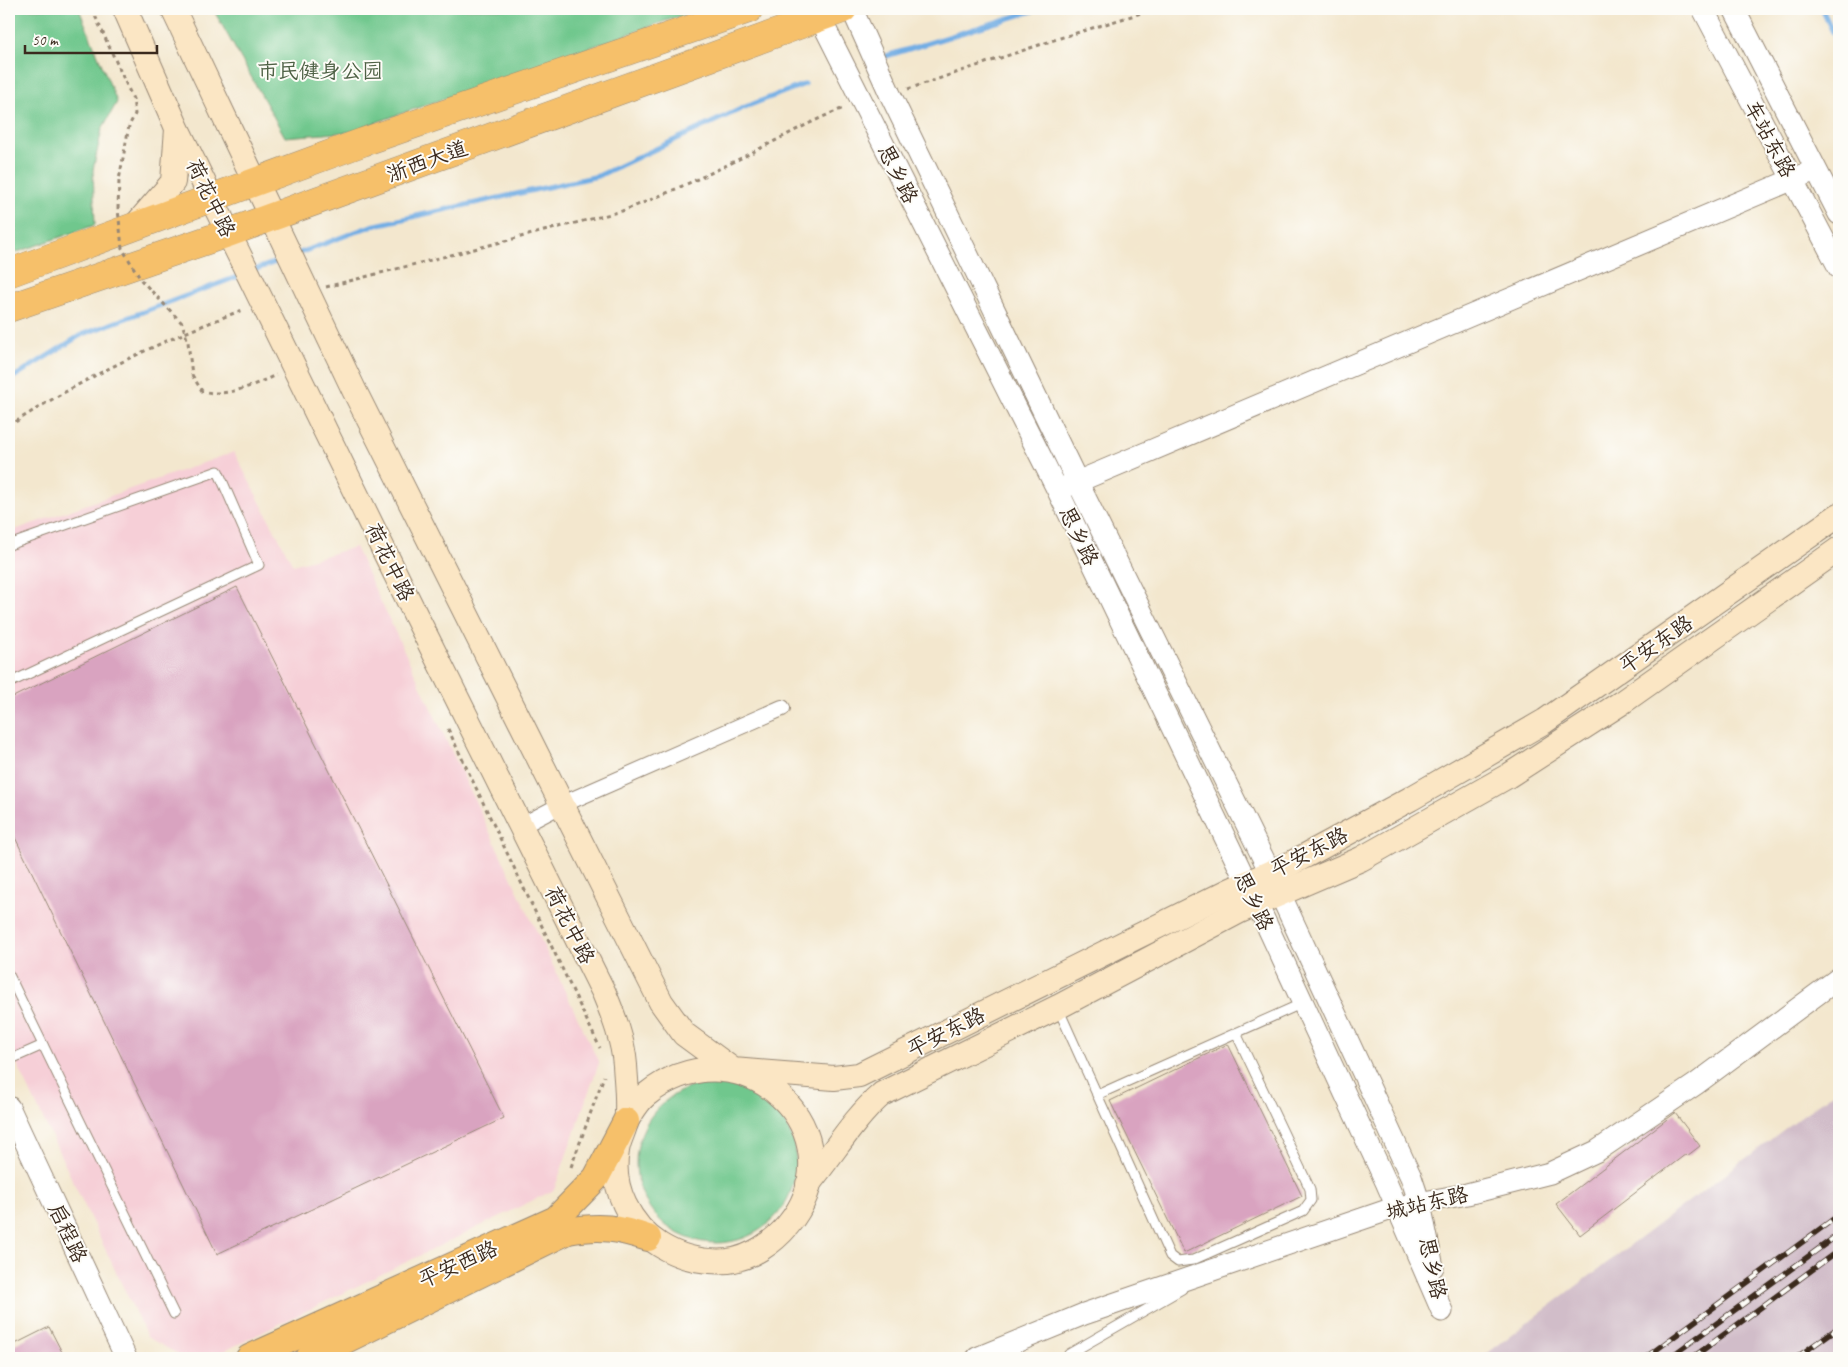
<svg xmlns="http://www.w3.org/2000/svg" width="1848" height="1367" viewBox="0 0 1848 1367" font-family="Caveat,'LXGW WenKai TC',sans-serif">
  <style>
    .built { fill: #f6cfd7 }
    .railway { fill: #d1bdc9 }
    .green { fill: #70c78d; stroke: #567856 }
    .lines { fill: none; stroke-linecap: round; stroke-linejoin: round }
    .stream { stroke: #73aee4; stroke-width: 5 }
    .building { fill: #d9a3c0 }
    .service-casing { stroke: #978876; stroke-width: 11 }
    .minor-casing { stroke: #978876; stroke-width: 18 }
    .tertiary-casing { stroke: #978876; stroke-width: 23 }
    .secondary-casing { stroke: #978876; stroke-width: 26 }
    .primary-casing { stroke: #978876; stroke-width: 28 }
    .trunk-casing { stroke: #978876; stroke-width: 29 }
    .path { stroke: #978876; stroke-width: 3; stroke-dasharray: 4 4; stroke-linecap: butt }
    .service { stroke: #fff; stroke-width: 9 }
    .minor { stroke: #fff; stroke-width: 16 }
    .tertiary { stroke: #fff; stroke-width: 21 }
    .secondary { stroke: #fbe6c4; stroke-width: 24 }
    .primary { stroke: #f6c06b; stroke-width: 26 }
    .trunk { stroke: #f6c06b; stroke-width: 28 }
    .rail-casing { stroke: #3b2a1e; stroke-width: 5.5 }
    .rail { stroke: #fdfcf7; stroke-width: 4; stroke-dasharray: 11; stroke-linecap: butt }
    .path-bridge { stroke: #978876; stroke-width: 3; stroke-dasharray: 4 4; stroke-linecap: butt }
    .labels { text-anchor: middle; stroke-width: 4; stroke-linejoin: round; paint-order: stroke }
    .park-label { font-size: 21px; fill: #4e6145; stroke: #fdfcf7 }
    .street-label { font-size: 21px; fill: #3b2a1e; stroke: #fdfcf7 }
  </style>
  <rect width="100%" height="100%" fill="#fdfcf7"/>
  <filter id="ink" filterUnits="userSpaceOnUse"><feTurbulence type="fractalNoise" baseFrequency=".02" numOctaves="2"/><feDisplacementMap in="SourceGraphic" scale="10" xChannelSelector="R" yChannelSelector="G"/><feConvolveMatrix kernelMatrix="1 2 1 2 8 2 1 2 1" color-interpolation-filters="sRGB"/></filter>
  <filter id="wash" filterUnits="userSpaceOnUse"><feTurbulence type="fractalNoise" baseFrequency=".0096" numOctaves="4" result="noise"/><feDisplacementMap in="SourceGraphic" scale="20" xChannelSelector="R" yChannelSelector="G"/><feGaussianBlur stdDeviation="1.12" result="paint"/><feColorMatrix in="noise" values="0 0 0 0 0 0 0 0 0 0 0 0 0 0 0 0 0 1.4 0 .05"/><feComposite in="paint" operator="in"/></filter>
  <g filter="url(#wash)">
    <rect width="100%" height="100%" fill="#f3e7ce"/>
    <!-- built -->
    <path class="built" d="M234,452L293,565L355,547L599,1063L554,1190L210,1358H185L147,1337L9,1047V532Z"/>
    <!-- railway -->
    <path class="railway" d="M1839,1088V1358H1481Z"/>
    <!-- green -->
    <g class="green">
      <path d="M9,9H79L117,102L102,129L93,170L95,225L9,255Z"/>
      <path d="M213,9H700L349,132L285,137Z"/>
      <circle cx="716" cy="1163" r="80"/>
    </g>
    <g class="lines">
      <!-- stream -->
      <g class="stream">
        <path d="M1822,9L1839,45"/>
        <path d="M883,57L1039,9"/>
        <path d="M297,254L371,226L598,176L745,107L805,84"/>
        <path d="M254,270L284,259"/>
        <path d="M9,380L81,335L242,275"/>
      </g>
    </g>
    <g id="blocks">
      <!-- building -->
      <g class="building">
        <path d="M237,587L504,1118L217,1254L9,825V699Z"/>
        <path d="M1228,1044L1302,1196L1184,1253L1110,1101Z"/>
        <path d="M1675,1113L1700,1146L1687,1156L1686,1154L1580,1235L1556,1204Z"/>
        <path d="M49,1327L65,1358H9V1347Z"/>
      </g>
    </g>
  </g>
  <g filter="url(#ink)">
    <use href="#blocks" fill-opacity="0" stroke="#978876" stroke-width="1"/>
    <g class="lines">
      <defs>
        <g id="service">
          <path d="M9,545L218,471L259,565L9,683"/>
          <path d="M9,975L174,1314"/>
          <path d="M1058,1008L1170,1256L1178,1262L1193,1260L1303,1211L1311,1200L1310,1189L1236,1033"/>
          <path d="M9,1060L43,1045"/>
          <path d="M1097,1095L1303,1003"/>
          <path d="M1070,1358L1069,1354L1182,1289"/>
        </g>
        <path id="minor" d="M521,826L563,804L782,708"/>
        <g id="tertiary">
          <path d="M852,9L890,94L1078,483L1270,872L1411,1177L1420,1204L1433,1267"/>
          <path d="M1703,9L1839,268"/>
          <path d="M1734,9L1839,214"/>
          <path d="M820,18L1057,489L1257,904L1386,1182L1442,1311"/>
          <path d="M1065,487L1815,170"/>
          <path d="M9,1107L126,1358"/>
          <path d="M977,1358L1084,1314L1397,1207L1467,1194L1550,1173L1597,1151L1696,1084L1839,978"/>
        </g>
        <g id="secondary">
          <path d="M125,9L177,128L416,616L604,993C614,1017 623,1040 625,1065C626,1083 629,1105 626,1122C624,1132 618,1141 617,1151C610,1187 630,1226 660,1245C681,1258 703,1263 728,1261C751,1258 773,1243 788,1225C862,1135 743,1017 646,1095C638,1101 632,1113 626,1121"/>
          <path d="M173,9L354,390L661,1002L684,1034L733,1070L834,1078L859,1075L1231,890L1292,863L1410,799L1545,721L1839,515"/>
          <path d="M134,227L173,182L177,129"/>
          <path d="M808,1184C833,1154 853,1119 882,1094L1058,1007L1240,911L1361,859L1508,776L1621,703L1839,549"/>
        </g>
        <g id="primary">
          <path d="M249,1358L556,1219L596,1178L626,1121"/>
          <path d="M309,1358L568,1231C600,1225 618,1228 648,1238"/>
        </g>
        <g id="trunk">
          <path d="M9,273L363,142L749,9"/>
          <path d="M9,308L228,233L843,9"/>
        </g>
      </defs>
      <!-- service casing -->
      <use href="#service" class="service-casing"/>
      <!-- minor casing -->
      <use href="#minor" class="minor-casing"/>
      <!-- tertiary casing -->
      <use href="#tertiary" class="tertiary-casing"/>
      <!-- secondary casing -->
      <use href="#secondary" class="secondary-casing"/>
      <!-- primary casing -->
      <use href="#primary" class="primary-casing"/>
      <!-- trunk casing -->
      <use href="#trunk" class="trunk-casing"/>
      <!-- path -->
      <g class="path">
        <path d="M92,9L133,99L135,114L129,126"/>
        <path d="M908,89L1060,38L1154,9"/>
        <path d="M326,287L622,211C667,194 712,173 755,151C785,136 813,120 844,108"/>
        <path d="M192,375L202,391C228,398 253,385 276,375"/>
        <path d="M9,426C83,378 162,340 245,309"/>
        <path d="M448,729L600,1048"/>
        <path d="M571,1167L604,1076"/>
      </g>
      <!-- service -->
      <use href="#service" class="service"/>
      <!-- minor -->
      <use href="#minor" class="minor"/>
      <!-- tertiary -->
      <use href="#tertiary" class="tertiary"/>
      <!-- secondary -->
      <use href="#secondary" class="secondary"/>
      <!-- primary -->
      <use href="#primary" class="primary"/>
      <!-- trunk -->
      <use href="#trunk" class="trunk"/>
      <defs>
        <g id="rail">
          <path d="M1645,1358L1839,1215"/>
          <path d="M1669,1358L1839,1234"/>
          <path d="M1692,1358L1839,1250"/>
          <path d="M1796,1358L1839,1327"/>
        </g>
      </defs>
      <!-- rail casing -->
      <use href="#rail" class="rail-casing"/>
      <!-- rail -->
      <use href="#rail" class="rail"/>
      <!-- path-bridge -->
      <path class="path-bridge" d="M129,126L119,180L118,209L122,248L141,280L182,323L188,342L192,375"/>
    </g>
  </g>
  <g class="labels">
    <!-- park labels -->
    <g class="park-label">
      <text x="320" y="78">市民健身公园</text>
    </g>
    <!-- street labels -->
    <g class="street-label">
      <text transform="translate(1770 139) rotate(62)" y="7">车站东路</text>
      <text transform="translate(427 161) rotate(-20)" y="7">浙西大道</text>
      <text transform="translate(898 174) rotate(63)" y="7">思乡路</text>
      <text transform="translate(211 198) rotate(64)" y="7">荷花中路</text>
      <text transform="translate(1079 536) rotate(64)" y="7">思乡路</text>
      <text transform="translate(390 562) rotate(64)" y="7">荷花中路</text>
      <text transform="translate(1656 644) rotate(-35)" y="7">平安东路</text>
      <text transform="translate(1309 852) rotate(-27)" y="7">平安东路</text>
      <text transform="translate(1254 901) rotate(64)" y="7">思乡路</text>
      <text transform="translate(570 925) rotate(63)" y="7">荷花中路</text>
      <text transform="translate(946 1032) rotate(-27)" y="7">平安东路</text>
      <text transform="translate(1427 1203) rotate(-13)" y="7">城站东路</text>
      <text transform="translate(68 1233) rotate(65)" y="7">启程路</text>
      <text transform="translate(458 1264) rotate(-24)" y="7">平安西路</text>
      <text transform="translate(1433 1268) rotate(78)" y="7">思乡路</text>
    </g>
  </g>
  <!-- margin -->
  <rect width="1848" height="1367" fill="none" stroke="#fdfcf7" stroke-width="30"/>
  <!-- scale -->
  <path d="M25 45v8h132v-8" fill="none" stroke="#3b2a1e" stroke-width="2.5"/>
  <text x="32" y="45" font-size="15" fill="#3b2a1e" stroke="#fdfcf7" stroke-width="4" paint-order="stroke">50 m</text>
</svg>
